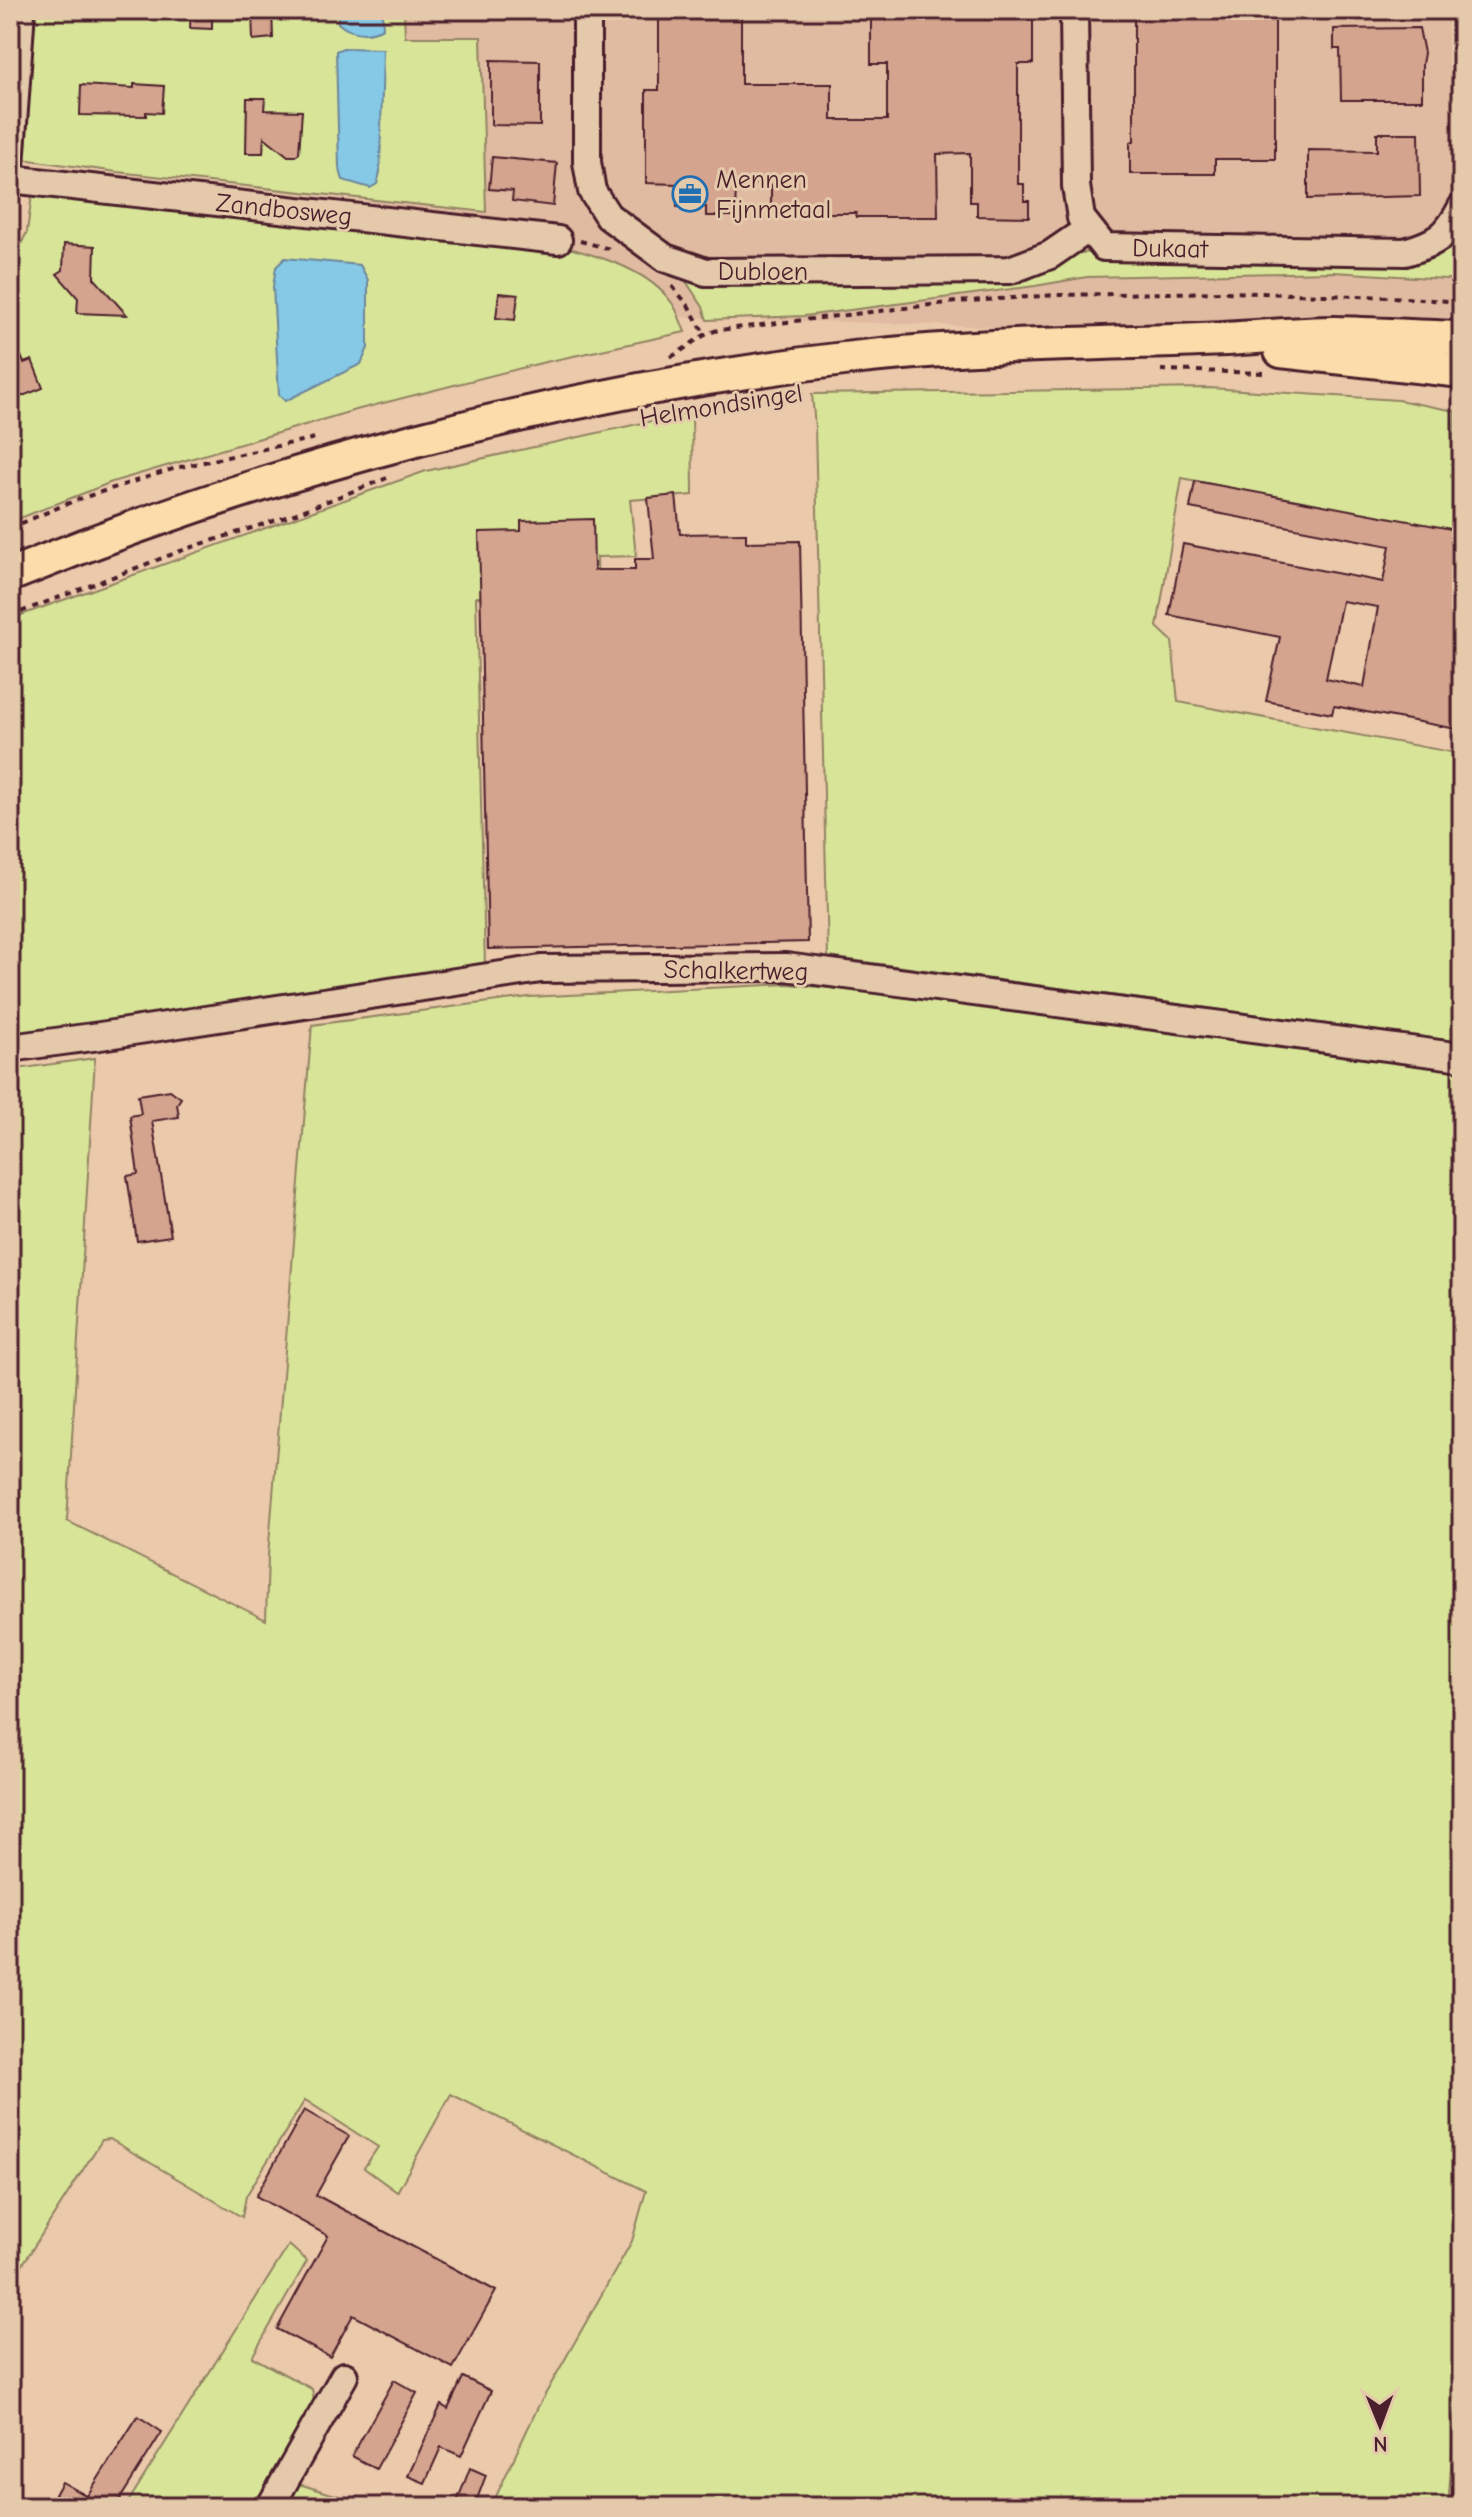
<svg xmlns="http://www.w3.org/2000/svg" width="1472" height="2517" viewBox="0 0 1472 2517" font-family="'Comic Neue',sans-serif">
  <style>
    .built { fill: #e1bba1 }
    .green { fill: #d8e598; stroke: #918262; stroke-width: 2 }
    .water { fill: #85c9e6; stroke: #6d859b; stroke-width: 2 }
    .building { fill: #d4a48f; stroke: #4a1f2b; stroke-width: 2; fill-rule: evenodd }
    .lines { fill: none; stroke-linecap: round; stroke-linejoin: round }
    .minor-casing { stroke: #4a1f2b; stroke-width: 32 }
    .major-casing { stroke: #4a1f2b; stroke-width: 38 }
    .path { stroke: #4a1f2b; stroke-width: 4; stroke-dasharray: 6 6; stroke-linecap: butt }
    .minor { stroke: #e4c9ab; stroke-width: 26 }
    .major { stroke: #faddab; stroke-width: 32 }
    .labels { text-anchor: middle; stroke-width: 6; stroke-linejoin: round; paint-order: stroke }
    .poi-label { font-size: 26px; fill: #4a1f2b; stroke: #e4c9ab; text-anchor: start }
    .street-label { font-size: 26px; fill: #4a1f2b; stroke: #e4c9ab }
  </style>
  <rect width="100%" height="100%" fill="#ebc9ab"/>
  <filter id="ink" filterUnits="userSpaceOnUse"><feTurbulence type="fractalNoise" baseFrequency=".0125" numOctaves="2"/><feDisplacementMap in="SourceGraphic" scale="16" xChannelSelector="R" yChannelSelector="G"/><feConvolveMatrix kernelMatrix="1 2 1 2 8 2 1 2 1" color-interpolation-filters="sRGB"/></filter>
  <g filter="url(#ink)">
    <!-- built -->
    <path class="built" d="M357,10H1462V341L579,314L385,385Z"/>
    <!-- green -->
    <g class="green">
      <path d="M29,10H404L405,37H481L486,212L117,172L22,159Z"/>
      <path d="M32,195L116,200L569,248C605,258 649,271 672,303C678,311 681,323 685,332L541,363L352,411L112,482L10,522V267L27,232Z"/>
      <path d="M1454,247L1462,256V280L1334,272L1087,277L1035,286L804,316L707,320L703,307L683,277L706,280H1028L1078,253L1103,252L1399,261L1432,258Z"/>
      <path d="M1209,388L1398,400L1455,411L1452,534L1182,478L1157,627L1172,641L1178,702L1462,754V1042L828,957L815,427L812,394Z"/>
      <path d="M692,412L693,495L630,500L636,556L597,557L598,596L476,597L485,966L389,978L10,1035V619L426,471Z"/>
      <path d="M788,984L890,994L1462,1065V2320L1448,2507H491L538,2407L632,2241L646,2191L451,2094L397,2192L364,2168L378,2147L305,2100L246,2196L242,2217L110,2139L102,2140L10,2284V1070L95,1058L67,1521L266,1620L268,1556L312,1025L529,997Z"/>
      <path d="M289,2245L307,2261L252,2357L312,2389L316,2412L261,2507H125Z"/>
      <path d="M299,2484L374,2507H286Z"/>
    </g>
    <!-- water -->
    <g class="water">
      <path d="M337,10H382L383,28C368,36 350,34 338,23Z"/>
      <path d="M343,48L383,49L380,172L377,184L370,188L343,180L339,167L336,51Z"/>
      <path d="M285,258L360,265L368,280V348L361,364L285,401L279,395L273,287L276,267Z"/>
    </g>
    <!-- building -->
    <g class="building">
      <path d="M191,10H212V29L190,28Z"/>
      <path d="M252,10H272L273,38L253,40Z"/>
      <path d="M659,10H741V84H832V120H887V64H871V10H1033V64H1018V184H1024V201H1029V217L977,216V202H970V153L937,154L938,217H856V213H771V185L736,183L735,216H706V207H677V184L646,183V90H659Z"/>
      <path d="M1134,10H1275V159H1215V174H1130V142L1134,141Z"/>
      <path d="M1419,28L1424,53L1422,64V100H1341L1340,49H1334V29Z"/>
      <path d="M491,60L540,61V126L491,125Z"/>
      <path d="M134,84L164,86L162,113L146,112V116L80,115L81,85L134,88Z"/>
      <path d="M247,98H265L264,110L302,111L299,153L295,156H288L264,137L263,153H246Z"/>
      <path d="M1377,133H1419L1420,196L1308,199V150L1377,151Z"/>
      <path d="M492,157L557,163L553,206L512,201L513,191L489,189Z"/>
      <path d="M64,244L95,246L94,278L127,315L77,313L78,298L57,274L63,270Z"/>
      <path d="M499,293L518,295L515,320L496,318Z"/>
      <path d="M10,331L24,363L32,360L43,388L20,397L15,383L10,384Z"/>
      <path d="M1195,481L1462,531V730L1334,706L1332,714L1266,701L1280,637L1169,615L1183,544L1383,582L1390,546L1190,508ZM1342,601L1378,607L1364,687L1326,679Z"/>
      <path d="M676,495L680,534L746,533V542L800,541L808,942L488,949L479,532L521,531V521L593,519L594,570H635V559H654L648,498Z"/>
      <path d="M170,1090L181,1098L177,1104L179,1117L152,1121L171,1236L137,1241L127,1176L138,1174L130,1116L141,1114L138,1095Z"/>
      <path d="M304,2110L349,2136L316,2195L496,2291L453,2368L353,2315L330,2357L277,2329L328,2236L256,2196Z"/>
      <path d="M463,2377L491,2391L461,2456L441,2447L425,2483L408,2476L441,2405L448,2409Z"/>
      <path d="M394,2380L417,2393L376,2469L352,2456Z"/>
      <path d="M138,2416L162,2432L115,2507H65L52,2500L62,2482L87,2496Z"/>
      <path d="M470,2468L486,2475L474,2507H455Z"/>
    </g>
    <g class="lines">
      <defs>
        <g id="minor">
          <path d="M587,10V162L592,191L608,216L665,258L706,272L1010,270L1050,255L1088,229"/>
          <path d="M1074,10L1076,186L1081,218L1104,247L1405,252C1437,243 1447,236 1462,207"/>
          <path d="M10,166L21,10"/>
          <path d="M10,179L558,240"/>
          <path d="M10,1048L100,1036L541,969L786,967L1462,1057"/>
          <path d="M270,2507L344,2376"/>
        </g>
        <g id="major">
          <path d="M1281,351L1462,371"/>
          <path d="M10,575C276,467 559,392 844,359C963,345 1082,344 1201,340C1246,339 1291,333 1335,333C1378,334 1420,337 1462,338"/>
        </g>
      </defs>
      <!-- minor casing -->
      <use href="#minor" class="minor-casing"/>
      <!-- major casing -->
      <use href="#major" class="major-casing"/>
      <!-- path -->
      <g class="path">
        <path d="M580,241L610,249"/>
        <path d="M672,286L688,305L704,333"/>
        <path d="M671,357C688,348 700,334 719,330L956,302L1057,295L1226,292L1391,297L1462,302"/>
        <path d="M1161,370L1264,373"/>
        <path d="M10,528L76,500L176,468L315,438"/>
        <path d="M10,616L186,549L289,516L387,478"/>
      </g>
      <!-- minor -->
      <use href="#minor" class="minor"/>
      <!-- major -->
      <use href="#major" class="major"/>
    </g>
  </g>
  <!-- icons -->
  <defs>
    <symbol id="office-ring" viewBox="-11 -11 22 22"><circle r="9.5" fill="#e4c9ab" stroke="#1f6fb2" stroke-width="1.5"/><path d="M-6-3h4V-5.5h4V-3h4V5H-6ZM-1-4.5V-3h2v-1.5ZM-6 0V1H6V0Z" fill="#1f6fb2"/></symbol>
  </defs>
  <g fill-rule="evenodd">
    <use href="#office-ring" x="670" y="174" width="40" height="40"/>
  </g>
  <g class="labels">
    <!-- poi labels -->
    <g class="poi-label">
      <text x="716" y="188">Mennen<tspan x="716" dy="30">Fijnmetaal</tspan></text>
    </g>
    <!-- street labels -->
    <g class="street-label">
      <text transform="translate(284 209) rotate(6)" y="9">Zandbosweg</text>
      <text transform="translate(1170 248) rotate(1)" y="9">Dukaat</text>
      <text x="763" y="280">Dubloen</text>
      <text transform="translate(721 405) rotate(-9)" y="9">Helmondsingel</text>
      <text transform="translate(736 970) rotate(1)" y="9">Schalkertweg</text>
    </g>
  </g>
  <!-- margin -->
  <rect width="1472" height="2517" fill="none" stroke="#e4c9ab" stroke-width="40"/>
  <rect x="20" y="20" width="1432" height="2477" fill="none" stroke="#4a1f2b" stroke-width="3" filter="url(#ink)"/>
  <!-- north arrow -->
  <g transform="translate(1380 2425) rotate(179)" stroke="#e4c9ab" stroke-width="6" paint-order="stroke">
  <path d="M0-6L14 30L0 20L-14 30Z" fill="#4a1f2b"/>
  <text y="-12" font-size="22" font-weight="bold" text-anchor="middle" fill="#4a1f2b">N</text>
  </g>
</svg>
